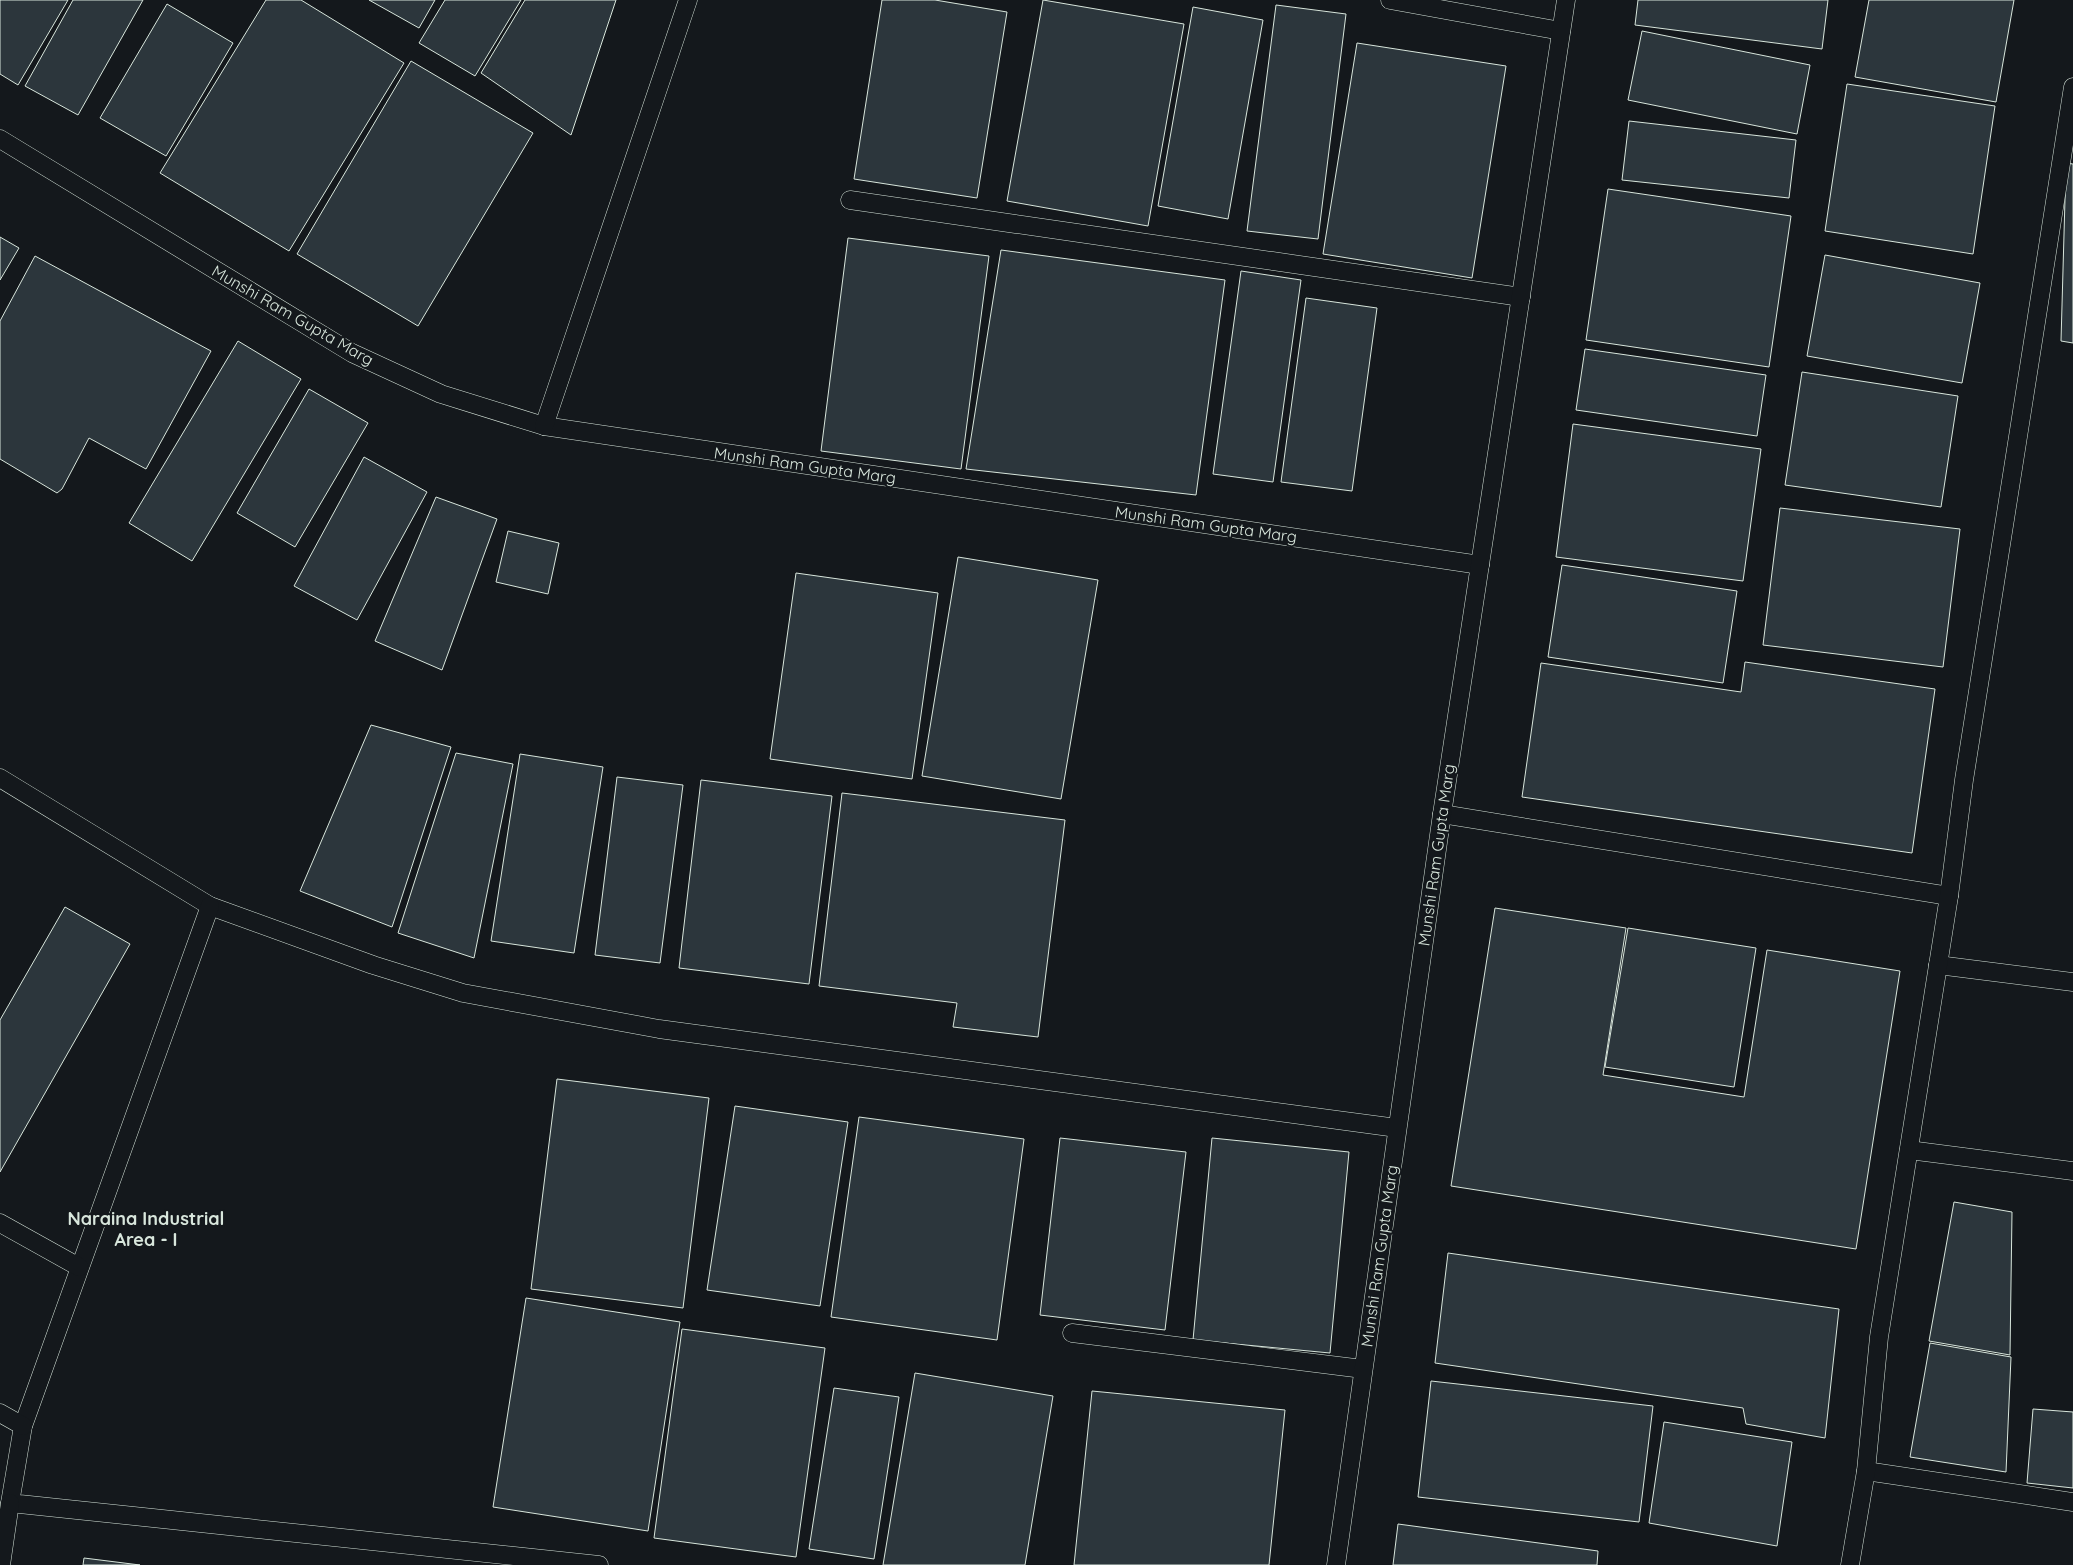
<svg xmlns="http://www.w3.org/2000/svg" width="2073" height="1565" viewBox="0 0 2073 1565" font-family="Quicksand,sans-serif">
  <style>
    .building { fill: #2c363c; stroke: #d8e6dc }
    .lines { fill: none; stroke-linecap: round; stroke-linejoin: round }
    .lane-casing { stroke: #d8e6dc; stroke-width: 19 }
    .lane { stroke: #14181c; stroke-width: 18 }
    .labels { text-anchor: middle; stroke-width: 4; stroke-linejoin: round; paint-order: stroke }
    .street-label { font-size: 16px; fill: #d8e6dc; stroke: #14181c }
    .neighbourhood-label { font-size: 18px; font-weight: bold; fill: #d8e6dc; stroke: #14181c }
  </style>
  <rect width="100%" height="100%" fill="#14181c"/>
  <!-- building -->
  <g class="building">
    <path d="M0,0H68L18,85L0,74Z"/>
    <path d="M73,0H143L78,115L25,86Z"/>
    <path d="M266,0H301L404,63L289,251L160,173Z"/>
    <path d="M369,0H435L419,28Z"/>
    <path d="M445,0H521L475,76L419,43Z"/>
    <path d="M525,0H616L571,135L481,73Z"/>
    <path d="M882,0H935L1007,12L977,198L854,179Z"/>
    <path d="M1043,0L1184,24L1148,226L1007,201Z"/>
    <path d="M1638,0H1828L1822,49L1635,25Z"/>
    <path d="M1869,0H2014L1996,102L1855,77Z"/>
    <path d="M167,4L233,43L166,156L100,118Z"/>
    <path d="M1276,5L1346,14L1318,239L1247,231Z"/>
    <path d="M1193,7L1263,20L1228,219L1158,206Z"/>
    <path d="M1642,31L1810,65L1797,134L1628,100Z"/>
    <path d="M1357,43L1506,66L1472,278L1323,254Z"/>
    <path d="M411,61L533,133L418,326L297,254Z"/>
    <path d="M1847,84L1995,106L1973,254L1825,231Z"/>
    <path d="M1629,121L1796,140L1789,198L1622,180Z"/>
    <path d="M2066,163L2073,164V343L2061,341Z"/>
    <path d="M1608,189L1791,216L1769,367L1586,340Z"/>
    <path d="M0,237L19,248L0,280Z"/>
    <path d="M848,238L989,256L961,469L821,451Z"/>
    <path d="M1001,250L1225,280L1196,495L966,469Z"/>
    <path d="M1825,255L1980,283L1962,383L1807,356Z"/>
    <path d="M35,256L211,351L146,469L89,438L62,489L57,493L0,459V321Z"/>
    <path d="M1241,271L1301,280L1273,482L1213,474Z"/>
    <path d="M1306,298L1377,308L1352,491L1281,482Z"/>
    <path d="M238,341L301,379L192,561L129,523Z"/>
    <path d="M1585,349L1766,375L1757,436L1576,410Z"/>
    <path d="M1802,372L1958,396L1941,507L1785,485Z"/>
    <path d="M309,389L368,423L295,547L237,513Z"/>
    <path d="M1573,424L1761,449L1743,581L1556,557Z"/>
    <path d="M364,457L427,492L357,620L294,586Z"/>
    <path d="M436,497L497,519L442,670L375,641Z"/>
    <path d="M1780,508L1960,529L1943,667L1763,645Z"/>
    <path d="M508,531L559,543L548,594L496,582Z"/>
    <path d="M958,557L1098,580L1061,799L922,776Z"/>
    <path d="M1562,565L1737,591L1723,683L1548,657Z"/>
    <path d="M796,573L938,593L912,779L770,759Z"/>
    <path d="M1745,662L1935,689L1912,853L1522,797L1541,663L1741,692Z"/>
    <path d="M371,725L451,747L392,927L300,891Z"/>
    <path d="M456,753L513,764L474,958L398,933Z"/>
    <path d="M520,754L603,767L574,953L491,941Z"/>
    <path d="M617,777L683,785L660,963L595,955Z"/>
    <path d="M701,780L832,796L809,984L679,968Z"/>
    <path d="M842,793L1065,820L1038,1037L953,1027L957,1003L819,986Z"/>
    <path d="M65,907L130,944L0,1172V1020Z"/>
    <path d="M1495,908L1626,928L1603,1075L1744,1097L1767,950L1900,971L1856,1249L1451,1186Z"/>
    <path d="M1628,928L1756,948L1734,1087L1605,1067Z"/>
    <path d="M557,1079L709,1098L683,1308L531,1289Z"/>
    <path d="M735,1106L848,1122L820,1306L707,1290Z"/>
    <path d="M859,1117L1024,1139L997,1340L831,1317Z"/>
    <path d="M1060,1138L1186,1152L1165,1330L1040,1315Z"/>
    <path d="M1212,1138L1349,1152L1330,1353L1193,1340Z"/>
    <path d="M1954,1202L2012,1212L2010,1355L1929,1341Z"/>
    <path d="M1448,1253L1839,1309L1825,1438L1746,1424L1743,1408L1435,1363Z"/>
    <path d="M526,1298L680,1322L648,1531L493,1507Z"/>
    <path d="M682,1329L825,1348L796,1557L654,1538Z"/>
    <path d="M1930,1343L2011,1357L2006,1472L1910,1457Z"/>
    <path d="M915,1373L1053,1396L1025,1565H883Z"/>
    <path d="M1431,1381L1653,1406L1639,1522L1418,1497Z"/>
    <path d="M834,1388L899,1397L874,1559L809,1549Z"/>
    <path d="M1092,1391L1285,1410L1269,1565H1074Z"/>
    <path d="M2033,1409L2073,1412V1488L2027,1483Z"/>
    <path d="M1664,1422L1792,1442L1777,1546L1649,1523Z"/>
    <path d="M1398,1524L1598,1551L1597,1565H1393Z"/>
    <path d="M84,1558L140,1565H83Z"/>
  </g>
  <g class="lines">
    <defs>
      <g id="lane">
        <path d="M1390,0L1561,31"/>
        <path d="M0,139L352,353L441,394L544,426L1480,565"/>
        <path d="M850,200L1521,297"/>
        <path d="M544,426L688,0"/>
        <path d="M0,778L210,906L373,965L463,993L659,1029L1397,1128"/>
        <path d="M1442,814L1949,896"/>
        <path d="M210,906L23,1426L10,1503L599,1565"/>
        <path d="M1938,965L2073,982"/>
        <path d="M1909,1150L2073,1171"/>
        <path d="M0,1223L79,1267"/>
        <path d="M1072,1333L1363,1369"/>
        <path d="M0,1413L23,1426"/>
        <path d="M1866,1471L2073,1502"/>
        <path d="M1,1565L10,1503"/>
        <path d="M1336,1565L1442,814L1566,0"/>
        <path d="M1850,1565L1866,1471L1879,1337L1949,896L1964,780L2073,87"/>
      </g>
    </defs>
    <!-- lane casing -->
    <use href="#lane" class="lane-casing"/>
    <!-- lane -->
    <use href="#lane" class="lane"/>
  </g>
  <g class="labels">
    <!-- street labels -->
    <g class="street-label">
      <text transform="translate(293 315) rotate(30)" y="6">Munshi Ram Gupta Marg</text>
      <text transform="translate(805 465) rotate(8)" y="6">Munshi Ram Gupta Marg</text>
      <text transform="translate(1206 524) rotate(8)" y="6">Munshi Ram Gupta Marg</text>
      <text transform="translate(1436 855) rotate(-82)" y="6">Munshi Ram Gupta Marg</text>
      <text transform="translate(1379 1256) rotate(-82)" y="6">Munshi Ram Gupta Marg</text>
    </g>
    <!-- neighbourhood labels -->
    <g class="neighbourhood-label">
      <text x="146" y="1225">Naraina Industrial<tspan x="146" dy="21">Area - I</tspan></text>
    </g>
  </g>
</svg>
